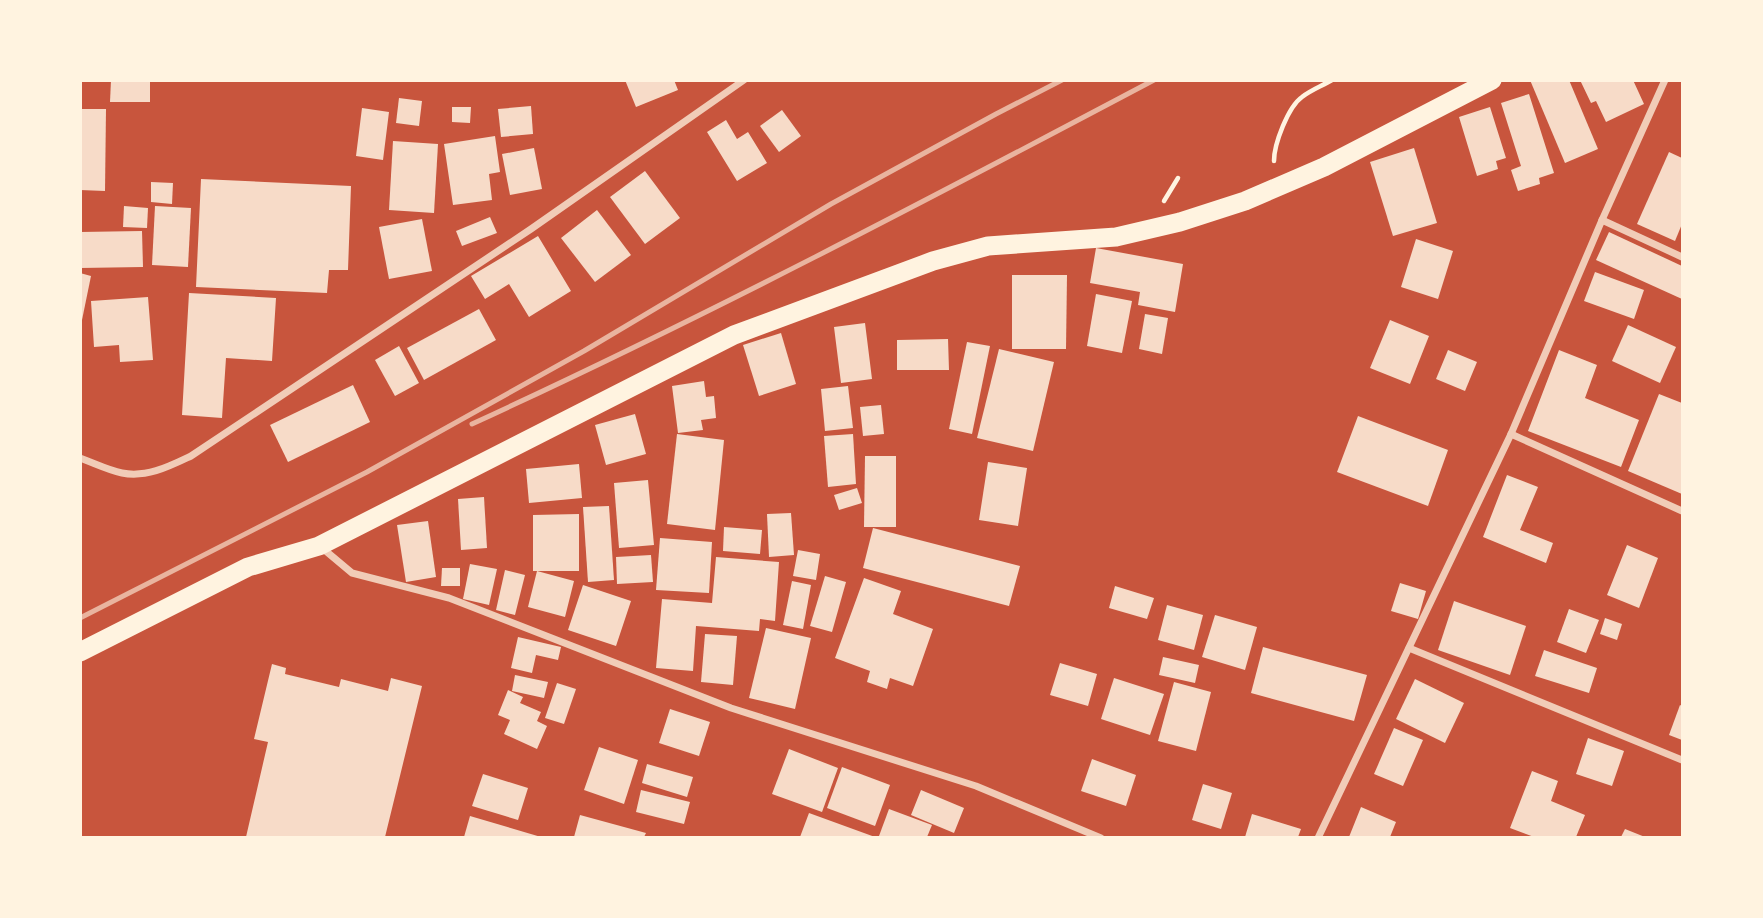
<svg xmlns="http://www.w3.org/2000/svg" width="1763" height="918" viewBox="0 0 1763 918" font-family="'PT Sans',sans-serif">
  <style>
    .building { fill: #f7dbc8 }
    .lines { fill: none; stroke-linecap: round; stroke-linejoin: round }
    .path { stroke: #fff3e0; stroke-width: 4.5 }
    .minor { stroke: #f1ccb7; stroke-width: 7 }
    .trunk { stroke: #fff3e0; stroke-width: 19 }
    .rail { stroke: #e9b49f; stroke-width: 5 }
  </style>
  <rect width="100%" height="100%" fill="#c8553d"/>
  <!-- building -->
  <g class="building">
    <path d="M111,80H150V102H110Z"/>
    <path d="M625,80H674L678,90L636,107Z"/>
    <path d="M1530,80H1569L1598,149L1565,163Z"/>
    <path d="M1580,80H1633L1644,104L1606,122L1596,101L1591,103Z"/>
    <path d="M1529,94L1554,173L1539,178L1540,184L1518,191L1511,170L1521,166L1501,103Z"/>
    <path d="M399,98L422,101L419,126L396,123Z"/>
    <path d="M531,106L533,134L501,137L498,109Z"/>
    <path d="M452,107H471L470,123L452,122Z"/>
    <path d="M1490,107L1506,158L1496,161L1498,169L1477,176L1459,117Z"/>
    <path d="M362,108L389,112L383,160L356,156Z"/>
    <path d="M80,109H106L105,191L80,190Z"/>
    <path d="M782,110L801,136L779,152L760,126Z"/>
    <path d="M726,120L737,139L748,132L767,163L737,181L707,132Z"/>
    <path d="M495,136L500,172L489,174L492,200L453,205L444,144Z"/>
    <path d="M393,141L438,144L434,213L389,210Z"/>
    <path d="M534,148L542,189L510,195L502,154Z"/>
    <path d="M1414,148L1437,223L1393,236L1370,162Z"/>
    <path d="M1669,152L1682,158V224L1675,241L1637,224Z"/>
    <path d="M645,171L680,218L645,244L610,197Z"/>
    <path d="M201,179L351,186L348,270H329L327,293L196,287Z"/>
    <path d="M151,182L173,183L172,204L151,202Z"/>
    <path d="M124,206L148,208L147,228L123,227Z"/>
    <path d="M155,206L191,208L188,267L152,265Z"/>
    <path d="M597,210L631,255L595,282L561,238Z"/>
    <path d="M490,217L497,233L462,246L456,231Z"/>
    <path d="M422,219L432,271L389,279L379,227Z"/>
    <path d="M142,231L143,267L80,268V232Z"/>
    <path d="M1609,232L1682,266V299L1596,260Z"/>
    <path d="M538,236L571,291L529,317L509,284L485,299L471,276Z"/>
    <path d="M1416,239L1453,251L1438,299L1401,287Z"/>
    <path d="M1096,248L1183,264L1175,312L1138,305L1140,292L1090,283Z"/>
    <path d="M1595,272L1644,290L1634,319L1584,301Z"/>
    <path d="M80,273L91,276L82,320H80Z"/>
    <path d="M1012,275H1067L1066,349H1012Z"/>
    <path d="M189,293L276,298L272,361L226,358L222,418L182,415Z"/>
    <path d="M1096,294L1132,301L1122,353L1087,346Z"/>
    <path d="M148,297L153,360L120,362L119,345L94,347L91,301Z"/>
    <path d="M479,309L496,340L424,380L407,348Z"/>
    <path d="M1145,314L1168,318L1162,354L1139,349Z"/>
    <path d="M1390,320L1429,336L1410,384L1370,368Z"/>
    <path d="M865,323L872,379L841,383L834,327Z"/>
    <path d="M1628,325L1676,347L1660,383L1612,361Z"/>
    <path d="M781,333L796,384L759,396L743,345Z"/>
    <path d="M948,339L949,370H897V340Z"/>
    <path d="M967,342L990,346L972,434L949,429Z"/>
    <path d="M399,346L419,383L395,396L375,360Z"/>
    <path d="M999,349L1054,362L1033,451L977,438Z"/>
    <path d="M1448,350L1477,362L1465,391L1436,379Z"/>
    <path d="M1559,350L1597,365L1585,398L1639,420L1621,467L1528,431Z"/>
    <path d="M704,381L706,397L714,396L716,418L701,420L703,430L678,433L672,386Z"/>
    <path d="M353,385L370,422L288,462L270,425Z"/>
    <path d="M848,386L853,428L825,431L821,389Z"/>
    <path d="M1659,394L1682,403V494L1628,471Z"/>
    <path d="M881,405L884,434L863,436L860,407Z"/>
    <path d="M635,414L646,454L606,465L595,425Z"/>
    <path d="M1358,416L1448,450L1428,506L1337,472Z"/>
    <path d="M677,434L724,440L715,530L667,524Z"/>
    <path d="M853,434L856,484L828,487L824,436Z"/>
    <path d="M865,456H896V527H864Z"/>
    <path d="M988,462L1027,468L1018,526L979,520Z"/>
    <path d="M579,464L582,498L529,503L526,469Z"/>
    <path d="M1507,475L1538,487L1520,530L1553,543L1546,563L1483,537Z"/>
    <path d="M648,480L654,545L619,548L614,483Z"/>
    <path d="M857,488L862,503L839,510L834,495Z"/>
    <path d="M484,497L487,548L461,550L458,499Z"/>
    <path d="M609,506L614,580L588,582L583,507Z"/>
    <path d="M791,513L794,555L769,557L767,514Z"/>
    <path d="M579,514V571H533V515Z"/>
    <path d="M428,521L436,577L406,582L397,525Z"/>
    <path d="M724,527L762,530L760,554L723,551Z"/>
    <path d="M873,528L1020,566L1009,606L863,568Z"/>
    <path d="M660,538L712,542L709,593L656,590Z"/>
    <path d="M1627,545L1658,558L1639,608L1607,595Z"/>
    <path d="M798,550L820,554L816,580L793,576Z"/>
    <path d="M651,555L653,582L617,584L616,557Z"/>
    <path d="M716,557L779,562L775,621L760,619L759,631L696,626L693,671L656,668L662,599L712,603Z"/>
    <path d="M470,564L497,569L489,605L463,599Z"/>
    <path d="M442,568H460V586H441Z"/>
    <path d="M505,570L525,575L515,615L496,610Z"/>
    <path d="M537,571L574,581L565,617L528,607Z"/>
    <path d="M825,576L846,582L832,632L810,626Z"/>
    <path d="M864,578L901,591L893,614L933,629L913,686L890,678L887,689L867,682L870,671L835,658Z"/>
    <path d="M792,581L811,585L803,629L783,625Z"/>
    <path d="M1400,583L1426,591L1418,619L1391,611Z"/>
    <path d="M583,585L631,601L616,646L568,630Z"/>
    <path d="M1115,586L1154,598L1147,619L1109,608Z"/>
    <path d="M1454,601L1526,626L1510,675L1438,650Z"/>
    <path d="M1167,605L1203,615L1194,650L1158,640Z"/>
    <path d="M1569,609L1599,620L1586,653L1557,642Z"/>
    <path d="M1215,615L1257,627L1245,670L1202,657Z"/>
    <path d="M1605,618L1622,624L1617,640L1600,634Z"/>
    <path d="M766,628L811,638L795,709L749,698Z"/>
    <path d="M705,634L737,636L733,685L701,682Z"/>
    <path d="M518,637L561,647L558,660L536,655L532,673L511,668Z"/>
    <path d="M1263,647L1367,675L1354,721L1251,693Z"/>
    <path d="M1544,650L1597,668L1589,693L1535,676Z"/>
    <path d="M1163,657L1199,665L1195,683L1159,675Z"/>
    <path d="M1060,663L1097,674L1088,706L1050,695Z"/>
    <path d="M272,664L286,668L285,674L339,687L341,679L388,691L391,678L422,686L385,837H246L268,742L254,739Z"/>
    <path d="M515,675L548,682L544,698L512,691Z"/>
    <path d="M1114,678L1164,694L1150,735L1101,719Z"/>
    <path d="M1415,679L1464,703L1445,743L1396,719Z"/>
    <path d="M1174,682L1211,692L1196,751L1158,741Z"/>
    <path d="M557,683L576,689L564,724L545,718Z"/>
    <path d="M508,690L523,697L520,703L541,712L537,721L547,726L537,749L504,734L510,720L498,715Z"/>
    <path d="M1680,705L1682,706V740L1669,735Z"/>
    <path d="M670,709L710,722L699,756L659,743Z"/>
    <path d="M1394,728L1423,740L1403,786L1374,774Z"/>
    <path d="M1588,738L1624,751L1612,786L1576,774Z"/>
    <path d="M599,747L638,760L624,804L584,790Z"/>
    <path d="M789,749L838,768L822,812L772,794Z"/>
    <path d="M1092,759L1136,775L1126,806L1081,791Z"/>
    <path d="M647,764L693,777L687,797L642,783Z"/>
    <path d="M842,767L890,785L875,826L827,808Z"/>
    <path d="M1532,771L1558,781L1551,801L1585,815L1576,837H1534L1510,828Z"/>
    <path d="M483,774L528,788L518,820L472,806Z"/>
    <path d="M1203,784L1232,793L1221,829L1192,820Z"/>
    <path d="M641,790L690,802L684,824L636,812Z"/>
    <path d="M921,790L964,808L954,833L911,815Z"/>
    <path d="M1361,807L1396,822L1390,837H1349Z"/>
    <path d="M889,809L932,825L927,837L879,836Z"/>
    <path d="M809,813L875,837H800Z"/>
    <path d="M1252,814L1301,829L1298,837H1245Z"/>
    <path d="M580,815L646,833L644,837H574Z"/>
    <path d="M470,816L541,837H464Z"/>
    <path d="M1625,829L1645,837H1621Z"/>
  </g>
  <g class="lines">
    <!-- path -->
    <g class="path">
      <path d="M1274,161C1274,144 1288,107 1302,97C1311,90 1322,86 1332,80"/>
      <path d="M1164,201L1178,178"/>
    </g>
    <!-- minor -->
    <g class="minor">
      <path d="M1602,220L1682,257"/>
      <path d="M1511,434L1682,511"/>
      <path d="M80,458C94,463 108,470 122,473C147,478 170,466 191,456L531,229L744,80"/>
      <path d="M321,547L352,573L449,598L731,708L976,786L1101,838"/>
      <path d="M1409,648L1682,760"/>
      <path d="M1318,838L1511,434L1602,220L1665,80"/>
    </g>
    <!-- trunk -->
    <path class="trunk" d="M80,652L248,567L319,546L734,335L933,261L988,246L1116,237L1180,222L1245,201L1324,167L1492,80"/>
    <!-- rail -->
    <g class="rail">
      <path d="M472,424C703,318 929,199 1154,80"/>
      <path d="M80,618L367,472L584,351L831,204L996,114L1062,80"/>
    </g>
  </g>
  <!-- border -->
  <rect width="1763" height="918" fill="none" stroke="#fff3e0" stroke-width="164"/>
</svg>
